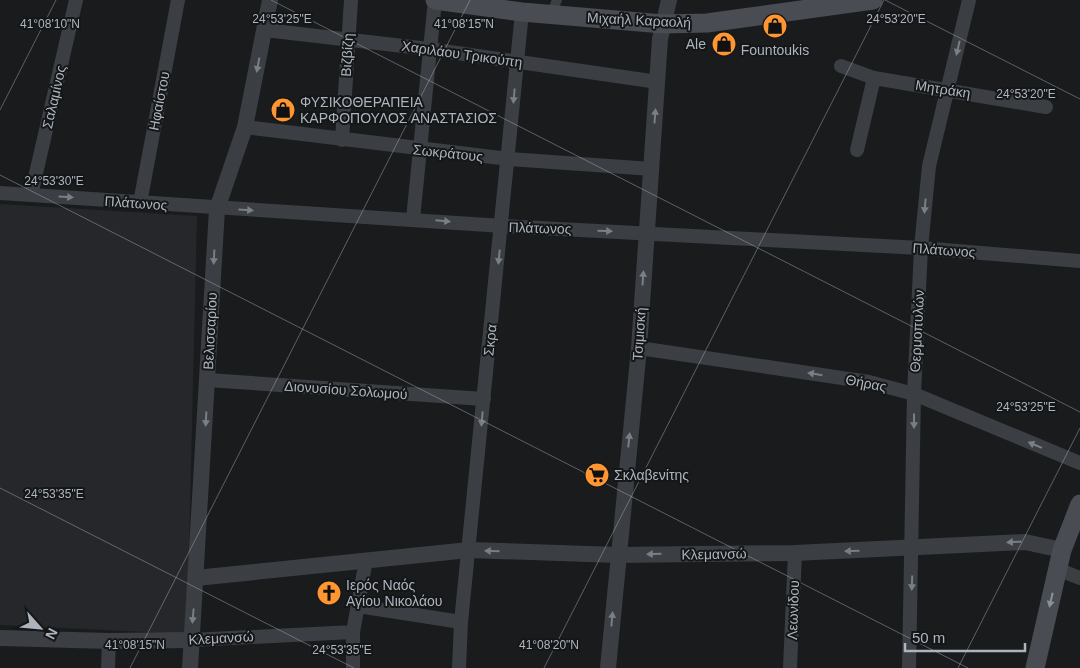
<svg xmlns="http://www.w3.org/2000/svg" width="1080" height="668" viewBox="0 0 1080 668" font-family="Helvetica,sans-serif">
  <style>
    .built { fill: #26272b }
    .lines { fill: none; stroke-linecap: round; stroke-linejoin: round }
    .pedestrian { stroke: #3b3e43; stroke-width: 10 }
    .minor { stroke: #3b3e43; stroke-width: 14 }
    .tertiary { stroke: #3b3e43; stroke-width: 16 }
    .secondary { stroke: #494d53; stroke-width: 19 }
    .oneway { fill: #797f87 }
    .oneway2 { fill: #899199 }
    .ticks { fill: none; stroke: #acb5be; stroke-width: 1; stroke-opacity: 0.45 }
    .labels { text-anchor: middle; stroke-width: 4; stroke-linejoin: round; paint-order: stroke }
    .street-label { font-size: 14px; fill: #acb5be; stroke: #151618 }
    .poi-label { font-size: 14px; fill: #acb5be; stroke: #151618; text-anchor: start }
    .ticks-label { font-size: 12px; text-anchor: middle; fill: #acb5be; stroke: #151618; stroke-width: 4; stroke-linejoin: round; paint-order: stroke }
  </style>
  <rect width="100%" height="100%" fill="#1a1b1d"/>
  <!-- built -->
  <path class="built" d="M0,204L197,216L187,634L0,625Z"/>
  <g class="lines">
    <!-- pedestrian -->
    <path class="pedestrian" d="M551,15L557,0"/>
    <!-- minor -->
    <g class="minor">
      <path d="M265,30L429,49L658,82"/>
      <path d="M841,66L874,78L1046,107"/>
      <path d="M245,127L509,159L652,169"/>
      <path d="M342,140L351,0"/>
      <path d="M857,150L874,78"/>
      <path d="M0,193L503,226L921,248L1080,261"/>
      <path d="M31,195L76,0"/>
      <path d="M140,203L178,0"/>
      <path d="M413,219L435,0"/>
      <path d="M639,348L869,382L914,394L1080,463"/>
      <path d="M208,380L484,399"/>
      <path d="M1057,569L1080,578"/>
      <path d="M358,606L461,622"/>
      <path d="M191,640L353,632L366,560"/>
      <path d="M108,668L109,641"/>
      <path d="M353,668V632"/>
      <path d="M459,668L461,622L522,12"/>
      <path d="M790,668L795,553"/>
      <path d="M909,668L914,394L921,248L929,166L969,0"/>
    </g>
    <!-- tertiary -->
    <g class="tertiary">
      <path d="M196,578L469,550L618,555L795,553L1025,542L1062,550"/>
      <path d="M0,638L109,641L191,640"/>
      <path d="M190,668L217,209L245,127L270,0"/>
      <path d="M608,668L639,348L660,39L669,0"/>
    </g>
    <!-- secondary -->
    <g class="secondary">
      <path d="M435,0L522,12L663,24L707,23L873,0"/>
      <path d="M1035,668L1062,550L1080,504"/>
    </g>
  </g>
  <!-- one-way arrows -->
  <defs><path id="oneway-solid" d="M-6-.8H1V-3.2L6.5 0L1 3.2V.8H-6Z" transform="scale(1.25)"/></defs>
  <g class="oneway">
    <use href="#oneway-solid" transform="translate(958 48) rotate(103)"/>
    <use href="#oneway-solid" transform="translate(258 65) rotate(101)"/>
    <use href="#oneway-solid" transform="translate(514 96) rotate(95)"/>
    <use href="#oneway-solid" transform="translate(655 116) rotate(-86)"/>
    <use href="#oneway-solid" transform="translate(66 197) rotate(4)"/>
    <use href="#oneway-solid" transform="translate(925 206) rotate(95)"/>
    <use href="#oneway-solid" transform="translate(246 210) rotate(3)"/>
    <use href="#oneway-solid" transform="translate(443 221) rotate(5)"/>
    <use href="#oneway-solid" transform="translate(605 231) rotate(2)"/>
    <use href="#oneway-solid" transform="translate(214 257) rotate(93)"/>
    <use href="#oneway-solid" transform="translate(499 257) rotate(96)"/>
    <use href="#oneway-solid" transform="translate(643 278) rotate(-86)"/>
    <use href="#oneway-solid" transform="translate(815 374) rotate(-171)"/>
    <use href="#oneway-solid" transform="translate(206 419) rotate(93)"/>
    <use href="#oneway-solid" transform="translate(482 419) rotate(95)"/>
    <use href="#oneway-solid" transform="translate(914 421) rotate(90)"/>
    <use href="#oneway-solid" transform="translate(629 440) rotate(-84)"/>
    <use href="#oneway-solid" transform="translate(1035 445) rotate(-157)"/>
    <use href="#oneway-solid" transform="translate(1014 542) rotate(177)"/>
    <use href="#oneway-solid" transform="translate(492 551) rotate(-178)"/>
    <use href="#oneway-solid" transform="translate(852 551) rotate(178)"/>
    <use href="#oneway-solid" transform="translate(654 554) rotate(179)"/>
    <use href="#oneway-solid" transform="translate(912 583) rotate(92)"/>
    <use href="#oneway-solid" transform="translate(193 616) rotate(95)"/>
    <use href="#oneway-solid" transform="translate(612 619) rotate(-85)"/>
  </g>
  <use class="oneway2" href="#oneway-solid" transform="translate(1051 600) rotate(103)"/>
  <!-- ticks -->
  <path class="ticks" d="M271,0L1080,412M885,0L1080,99M0,110L56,0M0,175L968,668M0,488L354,668M130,668L470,0M544,668L884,0M958,668L1080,428"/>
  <!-- icons -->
  <defs>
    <symbol id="shop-disc" viewBox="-11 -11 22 22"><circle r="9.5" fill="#ff9631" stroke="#151618"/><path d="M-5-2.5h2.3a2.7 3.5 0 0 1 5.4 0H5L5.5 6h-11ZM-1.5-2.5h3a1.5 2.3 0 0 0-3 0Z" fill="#111"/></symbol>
    <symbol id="supermarket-disc" viewBox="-11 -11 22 22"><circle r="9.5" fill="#ff9631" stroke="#151618"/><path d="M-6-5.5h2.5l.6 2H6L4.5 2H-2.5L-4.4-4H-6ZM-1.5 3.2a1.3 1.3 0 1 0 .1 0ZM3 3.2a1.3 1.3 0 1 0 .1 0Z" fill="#111"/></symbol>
    <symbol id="church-disc" viewBox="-11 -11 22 22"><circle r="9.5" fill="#ff9631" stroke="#151618"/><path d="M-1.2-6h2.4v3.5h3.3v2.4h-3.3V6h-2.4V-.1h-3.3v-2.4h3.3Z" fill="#111"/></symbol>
  </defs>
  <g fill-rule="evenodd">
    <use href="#shop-disc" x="761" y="12" width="28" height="28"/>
    <use href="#shop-disc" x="710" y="30" width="28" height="28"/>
    <use href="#shop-disc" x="269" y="96" width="28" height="28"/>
    <use href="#supermarket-disc" x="583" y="461" width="28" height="28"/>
    <use href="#church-disc" x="315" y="579" width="28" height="28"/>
  </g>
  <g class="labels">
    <!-- street labels -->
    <g class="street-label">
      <text transform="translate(639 20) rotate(3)" y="5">Μιχαήλ Καραολή</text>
      <text transform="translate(462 54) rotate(8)" y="5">Χαριλάου Τρικούπη</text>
      <text transform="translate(347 55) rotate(-87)" y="5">Βιζβίζη</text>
      <text transform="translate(943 89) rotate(9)" y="5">Μητράκη</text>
      <text transform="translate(54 97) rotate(-77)" y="5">Σαλαμίνος</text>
      <text transform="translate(159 101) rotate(-79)" y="5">Ηφαίστου</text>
      <text transform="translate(448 153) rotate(6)" y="5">Σωκράτους</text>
      <text transform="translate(136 203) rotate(4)" y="5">Πλάτωνος</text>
      <text transform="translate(540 228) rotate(2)" y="5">Πλάτωνος</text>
      <text transform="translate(944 250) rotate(4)" y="5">Πλάτωνος</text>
      <text transform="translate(210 331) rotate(-87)" y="5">Βελισσαρίου</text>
      <text transform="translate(917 331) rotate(-87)" y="5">Θερμοπυλών</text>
      <text transform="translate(639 334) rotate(-86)" y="5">Τσιμισκή</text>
      <text transform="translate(490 340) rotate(-84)" y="5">Σκρα</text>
      <text transform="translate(866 383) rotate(11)" y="5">Θήρας</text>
      <text transform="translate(346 390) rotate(4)" y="5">Διονυσίου Σολωμού</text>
      <text transform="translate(714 554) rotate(-1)" y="5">Κλεμανσώ</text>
      <text transform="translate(793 610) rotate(-88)" y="5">Λεωνίδου</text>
      <text transform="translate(221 638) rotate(-3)" y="5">Κλεμανσώ</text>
    </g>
    <!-- poi labels -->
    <g class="poi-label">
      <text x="706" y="49" text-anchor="end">Ale</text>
      <text x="775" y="55" text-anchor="middle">Fountoukis</text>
      <text x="300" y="107">ΦΥΣΙΚΟΘΕΡΑΠΕΙΑ<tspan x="300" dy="16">ΚΑΡΦΟΠΟΥΛΟΣ ΑΝΑΣΤΑΣΙΟΣ</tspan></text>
      <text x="614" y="480">Σκλαβενίτης</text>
      <text x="346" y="590">Ιερός Ναός<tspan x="346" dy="16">Αγίου Νικολάου</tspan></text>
    </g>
  </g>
  <g class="ticks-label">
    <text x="282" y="23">24°53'25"E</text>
    <text x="896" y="23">24°53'20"E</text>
    <text x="50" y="28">41°08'10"N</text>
    <text x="464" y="28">41°08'15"N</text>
    <text x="1026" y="98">24°53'20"E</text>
    <text x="54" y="185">24°53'30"E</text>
    <text x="1026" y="411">24°53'25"E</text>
    <text x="54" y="498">24°53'35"E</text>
    <text x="135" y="649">41°08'15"N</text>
    <text x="549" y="649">41°08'20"N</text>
    <text x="342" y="654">24°53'35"E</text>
  </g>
  <!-- north arrow -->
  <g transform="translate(40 628) rotate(117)" stroke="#151618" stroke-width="4" paint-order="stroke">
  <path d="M0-4L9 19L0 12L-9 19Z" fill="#acb5be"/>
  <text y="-8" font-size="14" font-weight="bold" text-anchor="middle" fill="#acb5be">N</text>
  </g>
  <!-- scale -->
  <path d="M905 643v8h120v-8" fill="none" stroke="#acb5be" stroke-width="2.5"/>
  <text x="912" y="643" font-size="15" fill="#acb5be" stroke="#151618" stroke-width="4" paint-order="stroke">50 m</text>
</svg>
